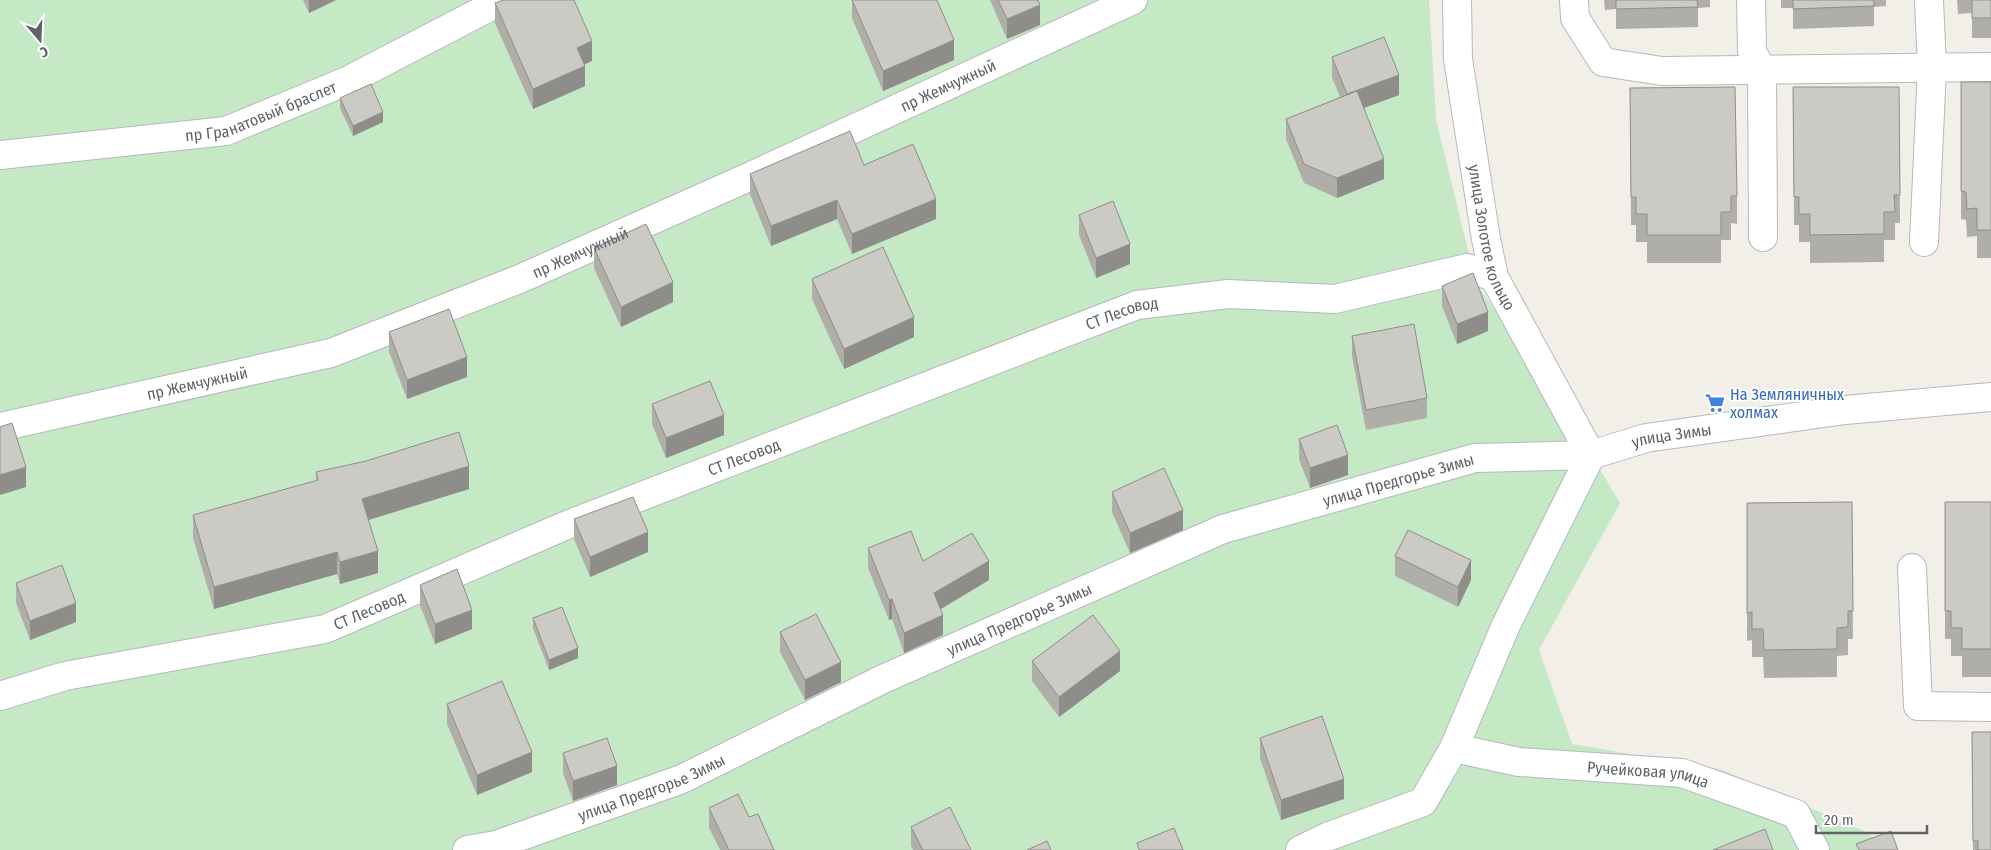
<svg xmlns="http://www.w3.org/2000/svg" width="1991" height="850" viewBox="0 0 1991 850" font-family="'Fira Sans Condensed',sans-serif">
  <style>
    .green { fill: #c5e8c5 }
    .lines { fill: none; stroke-linecap: round; stroke-linejoin: round }
    .minor-casing { stroke: #b5b8bc; stroke-width: 30 }
    .minor { stroke: #fff; stroke-width: 28 }
    .wall { fill: #afaea9 }
    .shaded-wall { fill: #8f8d8a }
    .building { fill: #cccac5; stroke: #8f8d8a }
    .labels { text-anchor: middle; stroke-width: 4; stroke-linejoin: round; paint-order: stroke }
    .street-label { font-size: 16px; fill: #5f6368; stroke: #fff }
    .shop-label { font-size: 16px; fill: #366cbe; stroke: #fff; text-anchor: start }
  </style>
  <rect width="100%" height="100%" fill="#f1efe8"/>
  <!-- green -->
  <path class="green" d="M0,0H1429L1436,119L1476,283L1562,406L1620,503L1539,650L1572,744L1720,769L1866,832L1891,850H0Z"/>
  <g class="lines">
    <defs>
      <g id="minor">
        <path id="s1" d="M1457,0L1458,59L1486,239L1494,277L1591,455"/>
        <path d="M1574,0L1575,18L1603,62L1662,71L1991,67"/>
        <path d="M1751,0L1752,51L1762,70L1763,237"/>
        <path id="s2" d="M0,155L226,131L347,81L503,0"/>
        <path d="M1924,242L1932,68L1929,0"/>
        <path id="s3" d="M0,427L331,353L522,278L751,176L1133,0"/>
        <path id="s4" d="M1591,455L1506,625L1454,748L1519,762L1682,773L1796,814L1815,850"/>
        <path d="M1912,568L1918,706L1991,707"/>
        <path id="s5" d="M0,696L65,676L325,629L567,525L1137,305L1228,294L1335,299L1467,268L1494,277"/>
        <path id="s6" d="M467,850L496,845L682,779L883,679L1223,529L1475,458L1591,455L1646,438L1845,410L1991,397"/>
        <path d="M1300,850L1327,837L1423,802L1454,748"/>
      </g>
    </defs>
    <!-- minor casing -->
    <use href="#minor" class="minor-casing"/>
    <!-- minor -->
    <use href="#minor" class="minor"/>
  </g>
  <!-- wall -->
  <g class="wall">
    <path d="M303,0H336L309,13Z"/>
    <path d="M852,0H937L954,60L883,91L852,18Z"/>
    <path d="M990,0H1038L1040,25L1007,39Z"/>
    <path d="M1604,0H1710V7L1698,8V27L1616,29V9L1605,10Z"/>
    <path d="M1781,0H1886V6L1874,7V26L1793,29V8H1781Z"/>
    <path d="M1957,0H1991V38H1972V13L1958,14Z"/>
    <path d="M495,3L592,61L584,64L585,86L533,109L495,23Z"/>
    <path d="M1332,57L1399,95L1364,108L1384,179L1337,198L1304,183L1286,139V119L1340,97L1332,77Z"/>
    <path d="M1961,82H1991V258H1977V236L1967,237L1966,220L1961,219Z"/>
    <path d="M1793,87H1899L1900,223H1895V240H1884V262L1810,263V242H1799V225H1794Z"/>
    <path d="M1630,88L1737,196V224L1731,223V240H1721V263H1647V242H1636V225H1631Z"/>
    <path d="M340,98L383,122L353,136L340,108Z"/>
    <path d="M864,165L936,219L852,254L837,219L771,246L750,194V174Z"/>
    <path d="M1079,215L1130,264L1096,278L1079,235Z"/>
    <path d="M594,248L673,302L621,327L594,268Z"/>
    <path d="M812,279L914,337L844,369L812,299Z"/>
    <path d="M1442,286L1488,331L1457,344L1442,306Z"/>
    <path d="M389,332L467,377L407,399L389,352Z"/>
    <path d="M1352,336L1427,398V418L1366,430L1352,356Z"/>
    <path d="M652,404L724,435L666,458L652,424Z"/>
    <path d="M1299,439L1348,475L1310,488L1299,459Z"/>
    <path d="M316,472L469,489L368,520L378,573L340,584L337,574L214,609L193,538V515L316,481Z"/>
    <path d="M1112,492L1183,530L1130,553L1112,512Z"/>
    <path d="M1852,502L1853,639H1848V655L1837,656V677L1764,678L1763,657H1752V640L1747,641V503Z"/>
    <path d="M1945,502H1991V677H1962V656H1951V639H1945Z"/>
    <path d="M574,519L648,552L590,577L574,539Z"/>
    <path d="M868,548L923,561L989,580L941,609L943,635L904,653L892,619L889,620L868,568Z"/>
    <path d="M1395,556L1471,580L1458,607L1395,576Z"/>
    <path d="M16,583L76,622L30,640L16,603Z"/>
    <path d="M420,585L472,629L435,644L420,605Z"/>
    <path d="M533,618L578,658L549,670L533,628Z"/>
    <path d="M780,632L841,682L805,700L780,652Z"/>
    <path d="M1032,661L1120,671L1059,717L1032,681Z"/>
    <path d="M447,704L532,772L477,795L447,724Z"/>
    <path d="M1972,732L1991,850H1973Z"/>
    <path d="M1260,738L1344,799L1281,820L1260,758Z"/>
    <path d="M563,753L617,785L573,801L563,773Z"/>
    <path d="M709,808L749,817L774,850H720L709,828Z"/>
    <path d="M911,827L971,850H913L911,846Z"/>
  </g>
  <!-- shaded-wall -->
  <g class="shaded-wall">
    <path d="M309,0H336L309,13Z"/>
    <path d="M1040,5V25L1007,39V19Z"/>
    <path d="M954,40V60L883,91V71Z"/>
    <path d="M592,41V61L577,68V48Z"/>
    <path d="M585,66V86L533,109V89Z"/>
    <path d="M1399,75V95L1347,114V94Z"/>
    <path d="M383,112V122L353,136V126Z"/>
    <path d="M1384,159V179L1337,198V178Z"/>
    <path d="M936,199V219L852,254V234Z"/>
    <path d="M837,200V219L771,246V226Z"/>
    <path d="M1130,244V264L1096,278V258Z"/>
    <path d="M673,282V302L621,327V307Z"/>
    <path d="M1488,312V331L1457,344V324Z"/>
    <path d="M914,317V337L844,369V349Z"/>
    <path d="M467,357V377L407,399V380Z"/>
    <path d="M724,415V435L666,458V438Z"/>
    <path d="M1348,455V475L1310,488V468Z"/>
    <path d="M469,466V489L362,522V499Z"/>
    <path d="M26,467V487L0,495V475Z"/>
    <path d="M1183,510V530L1130,553V533Z"/>
    <path d="M648,532V552L590,577V557Z"/>
    <path d="M378,551V573L340,584V562Z"/>
    <path d="M337,552V574L214,609V587Z"/>
    <path d="M1471,560V580L1458,607V587Z"/>
    <path d="M989,561V580L934,613V593Z"/>
    <path d="M892,599V619L889,620V600Z"/>
    <path d="M76,603V622L30,640V621Z"/>
    <path d="M472,610V629L435,644V624Z"/>
    <path d="M943,615V635L904,653V633Z"/>
    <path d="M578,648V658L549,670V660Z"/>
    <path d="M1120,651V671L1059,717V697Z"/>
    <path d="M841,662V682L805,700V680Z"/>
    <path d="M532,752V772L477,795V775Z"/>
    <path d="M617,766V785L573,801V781Z"/>
    <path d="M1344,779V799L1281,820V800Z"/>
  </g>
  <!-- building -->
  <g class="building">
    <path d="M503,0H574L592,41L577,48L585,66L533,89L495,3Z"/>
    <path d="M852,0H937L954,40L883,71Z"/>
    <path d="M998,0H1038L1040,5L1007,19Z"/>
    <path d="M1616,0H1697L1698,7L1616,9Z"/>
    <path d="M1793,0H1874V6L1793,9Z"/>
    <rect x="1972" y="0" width="19" height="18"/>
    <path d="M1384,37L1399,75L1347,94L1332,57Z"/>
    <path d="M1961,82H1991V230H1977V208L1967,209L1966,192L1961,191Z"/>
    <path d="M371,84L383,112L353,126L340,98Z"/>
    <path d="M1735,87L1737,196H1731V212H1721V235H1647V214H1636V197H1631L1630,88Z"/>
    <path d="M1793,87H1899L1900,195H1894L1895,212H1884V234L1810,235V214H1799V197H1794Z"/>
    <path d="M1357,91L1384,159L1337,178L1304,164L1286,119Z"/>
    <path d="M850,131L864,165L913,144L936,199L852,234L837,200L771,226L750,174Z"/>
    <path d="M1113,201L1130,244L1096,258L1079,215Z"/>
    <path d="M646,224L673,282L621,307L594,248Z"/>
    <path d="M883,247L914,317L844,349L812,279Z"/>
    <path d="M1473,273L1488,312L1457,324L1442,286Z"/>
    <path d="M449,309L467,357L407,380L389,332Z"/>
    <path d="M1414,324L1427,398L1366,410L1352,336Z"/>
    <path d="M710,381L724,415L666,438L652,404Z"/>
    <path d="M12,423L26,467L0,475V427Z"/>
    <path d="M1337,425L1348,455L1310,468L1299,439Z"/>
    <path d="M459,432L469,466L362,499L378,551L340,562L337,552L214,587L193,515L318,480L316,472L366,461Z"/>
    <path d="M1164,468L1183,510L1130,533L1112,492Z"/>
    <path d="M633,497L648,532L590,557L574,519Z"/>
    <path d="M1852,502L1853,611H1848V627L1837,628V649L1764,650L1763,629H1752V612L1747,613V503Z"/>
    <path d="M1945,502H1991V649H1962V628H1951V611H1945Z"/>
    <path d="M1408,530L1471,560L1458,587L1395,556Z"/>
    <path d="M911,531L923,561L972,533L989,561L934,593L943,615L904,633L892,599L889,600L868,548Z"/>
    <path d="M62,565L76,603L30,621L16,583Z"/>
    <path d="M457,569L472,610L435,624L420,585Z"/>
    <path d="M562,607L578,648L549,660L533,618Z"/>
    <path d="M816,614L841,662L805,680L780,632Z"/>
    <path d="M1093,615L1120,651L1059,697L1032,661Z"/>
    <path d="M502,681L532,752L477,775L447,704Z"/>
    <path d="M1322,716L1344,779L1281,800L1260,738Z"/>
    <path d="M1972,732H1991V850H1978V841H1973Z"/>
    <path d="M607,738L617,766L573,781L563,753Z"/>
    <path d="M738,794L749,817L758,814L774,850H729L709,808Z"/>
    <path d="M950,807L971,850H923L911,827Z"/>
    <path d="M1174,828L1183,850H1139L1137,843Z"/>
    <path d="M1765,829L1773,850H1713Z"/>
    <path d="M1891,831L1898,850H1859L1856,844Z"/>
    <path d="M1047,841L1051,850H1027Z"/>
  </g>
  <!-- icons -->
  <defs>
    <symbol id="supermarket-bare" viewBox="-9 -9 18 18"><path d="M-6-5.5h2.5l.6 2H6L4.5 2H-2.5L-4.4-4H-6ZM-1.5 3.2a1.3 1.3 0 1 0 .1 0ZM3 3.2a1.3 1.3 0 1 0 .1 0Z" fill="#3f7fe0" stroke="#fff" stroke-width="2.5" paint-order="stroke"/></symbol>
  </defs>
  <g fill-rule="evenodd">
    <use href="#supermarket-bare" x="1701" y="389" width="28" height="28"/>
  </g>
  <g class="labels">
    <!-- street labels -->
    <g class="street-label">
      <text dy="6" stroke="none"><textPath href="#s3" startOffset="1012">пр Жемчужный</textPath></text>
      <text dy="6" stroke="none"><textPath href="#s2" startOffset="266">пр Гранатовый браслет</textPath></text>
      <text dy="6" stroke="none"><textPath href="#s1" startOffset="241">улица Золотое кольцо</textPath></text>
      <text dy="6" stroke="none"><textPath href="#s3" startOffset="608">пр Жемчужный</textPath></text>
      <text dy="6" stroke="none"><textPath href="#s5" startOffset="1190">СТ Лесовод</textPath></text>
      <text dy="6" stroke="none"><textPath href="#s3" startOffset="202">пр Жемчужный</textPath></text>
      <text dy="6" stroke="none"><textPath href="#s6" startOffset="1284">улица Зимы</textPath></text>
      <text dy="6" stroke="none"><textPath href="#s5" startOffset="785">СТ Лесовод</textPath></text>
      <text dy="6" stroke="none"><textPath href="#s6" startOffset="1005">улица Предгорье Зимы</textPath></text>
      <text dy="6" stroke="none"><textPath href="#s5" startOffset="380">СТ Лесовод</textPath></text>
      <text dy="6" stroke="none"><textPath href="#s6" startOffset="600">улица Предгорье Зимы</textPath></text>
      <text dy="6" stroke="none"><textPath href="#s4" startOffset="520">Ручейковая улица</textPath></text>
      <text dy="6" stroke="none"><textPath href="#s6" startOffset="195">улица Предгорье Зимы</textPath></text>
    </g>
    <!-- shop labels -->
    <g class="shop-label">
      <text x="1730" y="400">На Земляничных<tspan x="1730" dy="18">холмах</tspan></text>
    </g>
  </g>
  <!-- north arrow -->
  <g transform="translate(40 40) rotate(161)" stroke="#ffffff" stroke-width="4" paint-order="stroke">
  <path d="M0-4L9 19L0 12L-9 19Z" fill="#5f6368"/>
  <text y="-8" font-size="14" font-weight="bold" text-anchor="middle" fill="#5f6368">С</text>
  </g>
  <!-- scale -->
  <path d="M1816 825v8h111v-8" fill="none" stroke="#5f6368" stroke-width="2.5"/>
  <text x="1824" y="825" font-size="15" fill="#5f6368" stroke="#ffffff" stroke-width="4" paint-order="stroke">20 m</text>
</svg>
